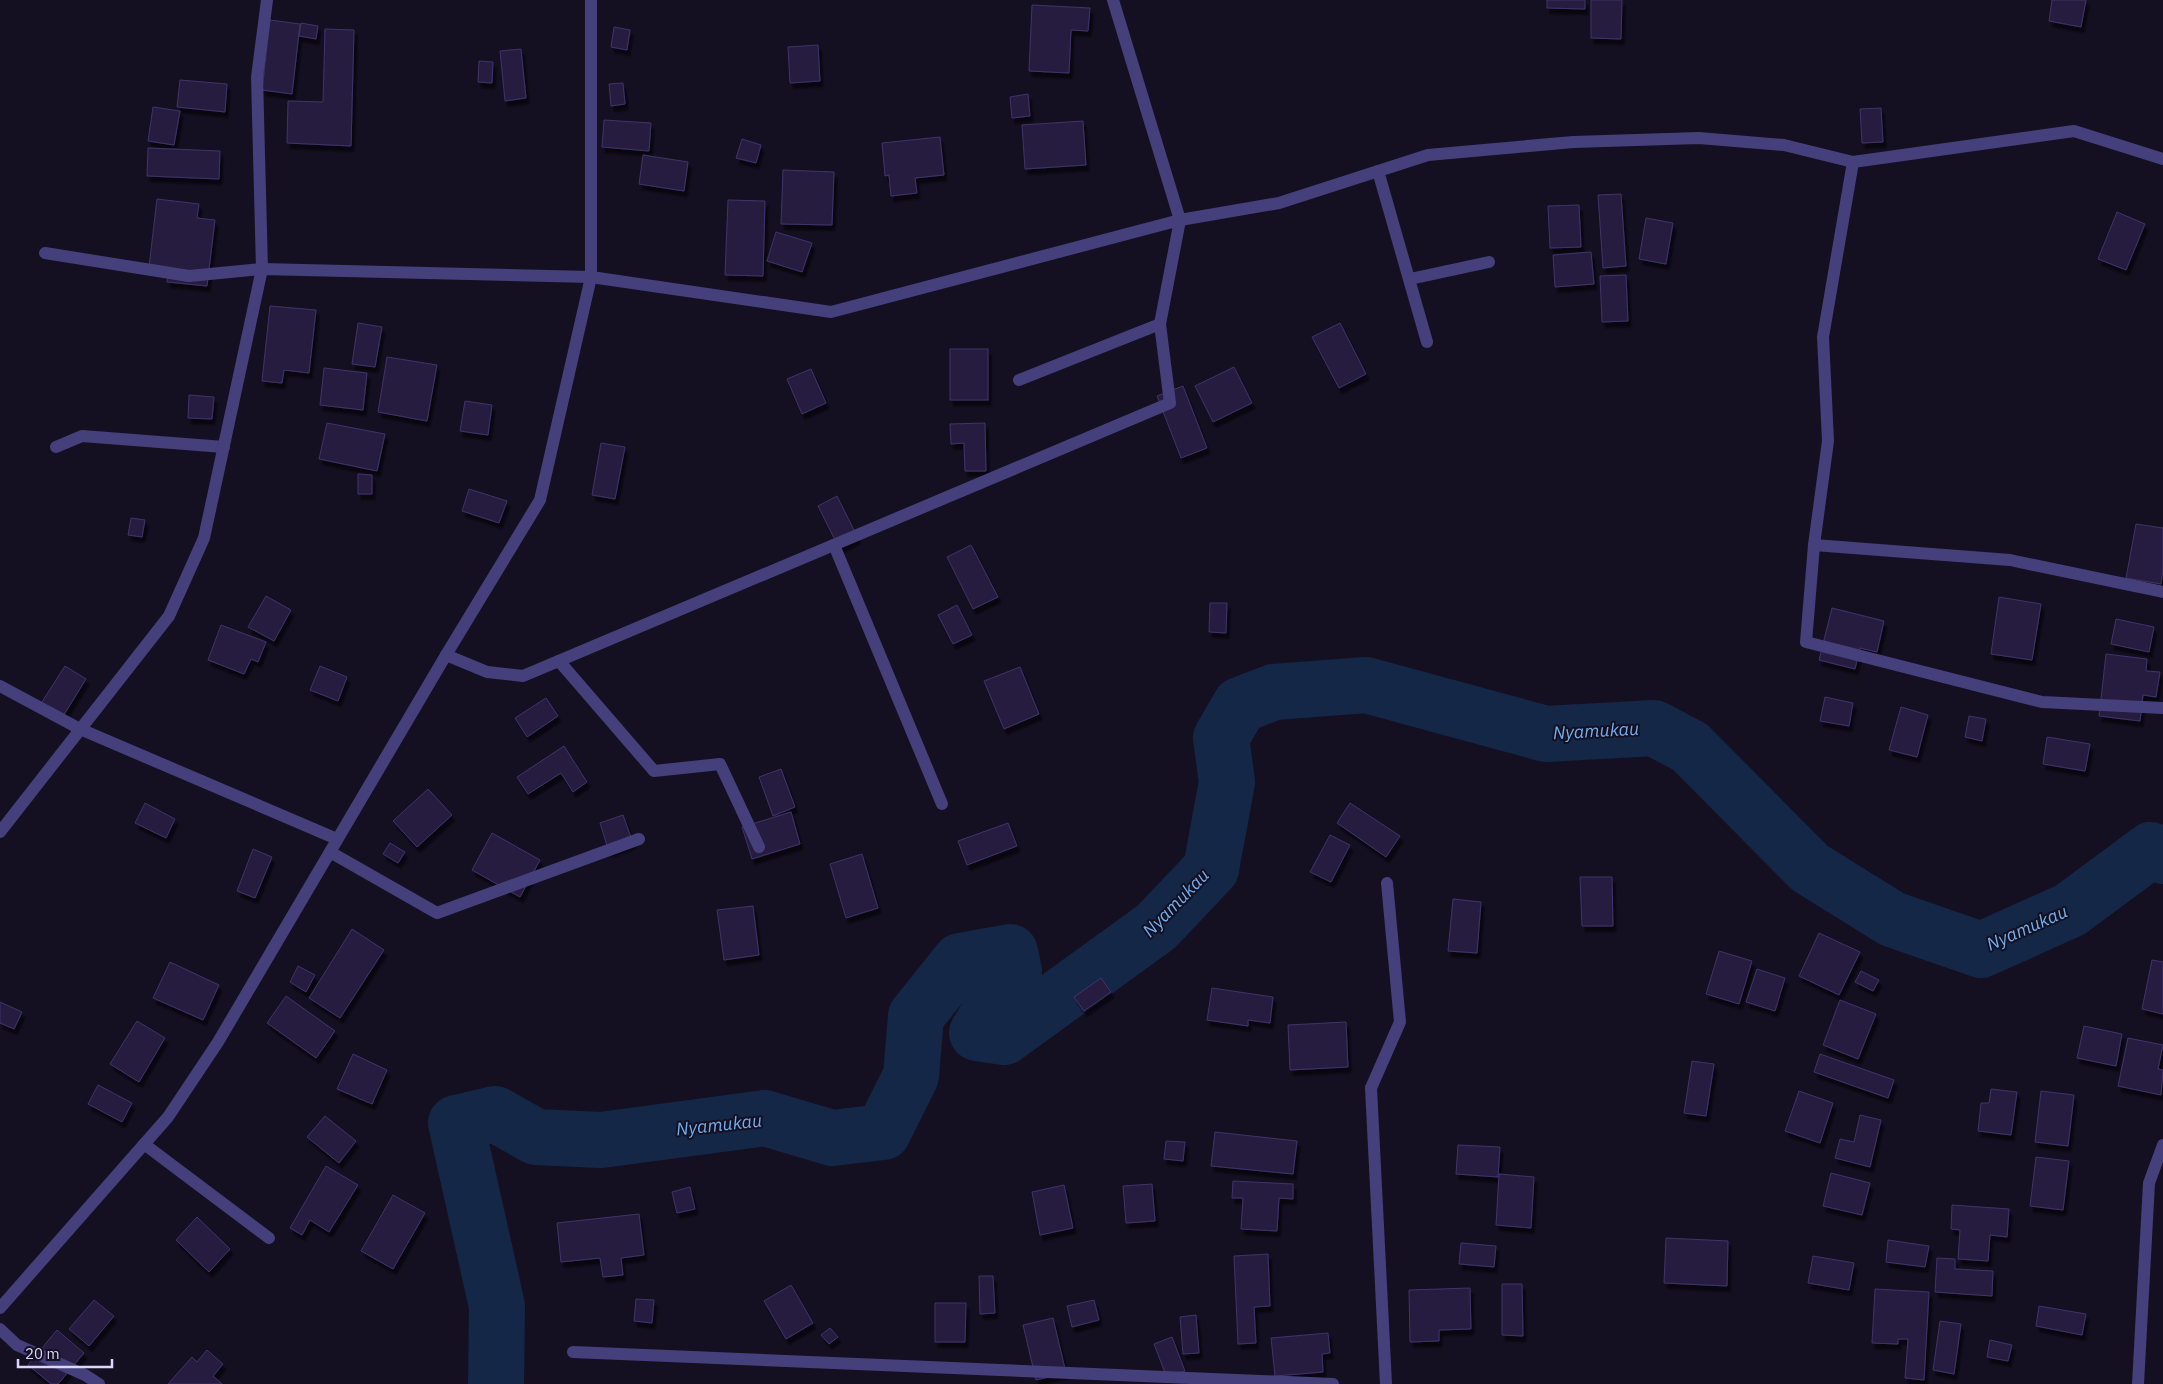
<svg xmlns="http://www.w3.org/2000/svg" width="2163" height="1384" viewBox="0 0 2163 1384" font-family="'IBM Plex Sans',sans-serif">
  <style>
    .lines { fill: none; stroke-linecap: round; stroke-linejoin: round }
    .river { stroke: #152747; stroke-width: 56 }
    .building { fill: #271e41; stroke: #40336a; filter: url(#shadow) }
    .service { stroke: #45407c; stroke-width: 12 }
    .minor { stroke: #45407c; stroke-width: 12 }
    .labels { text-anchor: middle; stroke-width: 4; stroke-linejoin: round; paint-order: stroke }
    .water-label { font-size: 18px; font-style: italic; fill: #6fafef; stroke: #141022 }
  </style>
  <defs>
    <filter id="shadow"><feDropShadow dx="3" dy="5.5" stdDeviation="1" flood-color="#0009"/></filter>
  </defs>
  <rect width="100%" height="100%" fill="#141022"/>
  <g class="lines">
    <!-- river -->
    <path class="river" d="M496,1384L497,1306L456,1123L495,1114L536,1137L601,1140L765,1118L832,1138L883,1132L911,1076L916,1016L960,961L1010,952L1014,971L977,1033L1004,1037L1156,927L1211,869L1227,782L1221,738L1240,705L1274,692L1366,685L1546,734L1654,728L1690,747L1810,868L1892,919L1981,950L2070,910L2151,850L2163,856"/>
  </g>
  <!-- building -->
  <g class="building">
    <path d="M1547,0H1585V9L1547,8Z"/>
    <path d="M1591,0H1622L1621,39L1591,38Z"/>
    <path d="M2052,0H2086L2081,27L2049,21Z"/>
    <path d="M1032,5L1090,8L1088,31L1071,30L1069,73L1029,71Z"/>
    <path d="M270,20L300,24L292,94L262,90Z"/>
    <path d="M301,23L318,26L316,39L299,36Z"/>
    <path d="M614,27L630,30L627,50L611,47Z"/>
    <path d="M325,29L354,30L351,146L287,143L288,101L323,102Z"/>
    <path d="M818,45L820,81L790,83L788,47Z"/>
    <path d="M521,49L526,98L505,101L500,51Z"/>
    <path d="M479,61L493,62L492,83L478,82Z"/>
    <path d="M180,80L227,84L225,112L177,107Z"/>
    <path d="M623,83L625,104L611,106L609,84Z"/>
    <path d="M1028,94L1030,116L1012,118L1010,97Z"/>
    <path d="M153,107L180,111L174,145L148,141Z"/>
    <path d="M1881,108L1883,142L1862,143L1860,109Z"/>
    <path d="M604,120L651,123L649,151L602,147Z"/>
    <path d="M1083,121L1086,165L1025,169L1022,125Z"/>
    <path d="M940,137L944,175L915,178L917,193L891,196L889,175L885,176L882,143Z"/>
    <path d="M742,139L761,145L756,163L736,158Z"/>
    <path d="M148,148L220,151L219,179L147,176Z"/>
    <path d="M643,155L688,162L684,191L639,184Z"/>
    <path d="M783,170L834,172L832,225L781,224Z"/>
    <path d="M1621,194L1626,266L1603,268L1598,195Z"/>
    <path d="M157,199L199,204L197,218L215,220L207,286L167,282L168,270L149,267Z"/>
    <path d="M728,200L765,201L763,276L725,275Z"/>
    <path d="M1579,205L1581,247L1550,248L1548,206Z"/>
    <path d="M2117,212L2145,224L2126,270L2098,259Z"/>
    <path d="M1646,218L1673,223L1666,264L1639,259Z"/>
    <path d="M776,232L812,243L802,272L767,261Z"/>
    <path d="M1591,252L1594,284L1555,287L1553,255Z"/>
    <path d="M1626,275L1628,321L1602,322L1600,276Z"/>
    <path d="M270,306L316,310L309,373L284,370L282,383L262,381Z"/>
    <path d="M358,323L382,327L375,367L352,364Z"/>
    <path d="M1340,323L1366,374L1339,388L1312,337Z"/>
    <rect x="950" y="349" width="38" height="51"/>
    <path d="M387,357L437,365L427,421L378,412Z"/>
    <path d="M1234,367L1252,403L1213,422L1195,386Z"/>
    <path d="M324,368L367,373L363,410L320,405Z"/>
    <path d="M811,369L826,403L802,414L787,379Z"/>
    <path d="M1183,386L1207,448L1181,458L1157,396Z"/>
    <path d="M189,395L214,397L212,419L188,418Z"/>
    <path d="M465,401L492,405L488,435L460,431Z"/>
    <path d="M327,423L385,434L377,471L319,459Z"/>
    <path d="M985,423L986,471H965L964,443L951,444L950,424Z"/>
    <path d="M601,443L625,447L615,499L592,495Z"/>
    <path d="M358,474L372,475V494H358Z"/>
    <path d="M469,489L507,501L499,523L462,511Z"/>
    <path d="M837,496L858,538L839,548L818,506Z"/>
    <path d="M131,518L145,520L142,537L128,535Z"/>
    <path d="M2136,524L2163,528V569L2161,584L2126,578Z"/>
    <path d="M971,545L998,597L973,609L947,557Z"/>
    <path d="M266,596L291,610L274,641L248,627Z"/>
    <path d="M1999,597L2041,604L2032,660L1991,654Z"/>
    <path d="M1210,603H1227L1226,633L1209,632Z"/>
    <path d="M957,605L972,635L953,644L938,615Z"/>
    <path d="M1832,608L1884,621L1877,652L1860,648L1855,669L1819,660Z"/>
    <path d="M2116,619L2154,627L2149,652L2111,644Z"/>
    <path d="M221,625L266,642L258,662L251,659L244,674L208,660Z"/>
    <path d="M2106,654L2147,659L2146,671L2160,672L2156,697L2143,695L2140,721L2099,716Z"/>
    <path d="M65,666L86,679L62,718L40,705Z"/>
    <path d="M320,666L347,677L338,701L310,690Z"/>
    <path d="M1020,667L1039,714L1004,729L984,681Z"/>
    <path d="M1825,697L1853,703L1849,726L1820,721Z"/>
    <path d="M546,698L558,716L527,737L515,718Z"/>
    <path d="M1901,707L1928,715L1917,757L1889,750Z"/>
    <path d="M1969,716L1986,719L1982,741L1965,737Z"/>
    <path d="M2047,737L2090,744L2085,771L2043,764Z"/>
    <path d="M564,746L587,782L573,792L561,773L528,794L517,777Z"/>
    <path d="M781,769L795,807L773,816L759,777Z"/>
    <path d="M428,789L452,815L417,847L393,821Z"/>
    <path d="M145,803L175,819L166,838L135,823Z"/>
    <path d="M1350,803L1400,836L1386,857L1337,823Z"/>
    <path d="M791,812L800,844L752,859L742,827Z"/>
    <path d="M623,815L633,843L609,852L600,823Z"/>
    <path d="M1008,823L1017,846L967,865L958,841Z"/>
    <path d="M492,833L540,860L520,897L472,870Z"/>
    <path d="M1330,835L1350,845L1331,882L1310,872Z"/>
    <path d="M390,843L405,852L398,863L383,854Z"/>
    <path d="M253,849L272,857L255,898L237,891Z"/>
    <path d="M862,854L878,908L846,918L830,864Z"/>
    <path d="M1580,877H1612L1613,926H1582Z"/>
    <path d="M1453,899L1481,902L1477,953L1448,951Z"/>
    <path d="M753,906L759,955L724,960L717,910Z"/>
    <path d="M352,929L384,950L340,1018L309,998Z"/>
    <path d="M1819,933L1860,952L1839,995L1799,976Z"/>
    <path d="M1719,951L1752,961L1739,1004L1706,994Z"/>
    <path d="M2152,960L2163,962V1014L2142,1009Z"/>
    <path d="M170,962L219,985L203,1020L153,998Z"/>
    <path d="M298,966L315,975L306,992L290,982Z"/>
    <path d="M1757,969L1785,978L1775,1011L1746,1002Z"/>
    <path d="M1861,971L1879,980L1873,991L1855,982Z"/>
    <path d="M1101,978L1111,992L1084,1011L1074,997Z"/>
    <path d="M1212,988L1273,997L1270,1023L1248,1020V1026L1207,1020Z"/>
    <path d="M286,996L335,1031L316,1058L267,1023Z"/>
    <path d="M1840,1000L1876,1014L1858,1059L1823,1045Z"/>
    <path d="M0,1002L22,1012L14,1029L0,1023Z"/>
    <path d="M137,1021L165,1038L139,1082L110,1064Z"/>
    <path d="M1346,1022L1348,1067L1290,1070L1288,1025Z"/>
    <path d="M2084,1026L2122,1034L2116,1066L2077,1058Z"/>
    <path d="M2128,1038L2163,1045L2158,1069L2163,1070L2161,1095L2118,1086Z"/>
    <path d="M353,1054L387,1070L372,1104L337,1089Z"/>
    <path d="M1820,1054L1894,1080L1888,1098L1814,1072Z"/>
    <path d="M1692,1061L1714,1064L1706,1116L1684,1113Z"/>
    <path d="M98,1085L132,1103L122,1122L88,1104Z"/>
    <path d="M1991,1089L2017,1092L2011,1135L1978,1131L1981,1103H1989Z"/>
    <path d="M1799,1091L1833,1103L1820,1143L1785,1131Z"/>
    <path d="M2041,1091L2074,1095L2068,1146L2035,1142Z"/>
    <path d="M1860,1115L1881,1120L1870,1167L1835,1158L1840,1139L1854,1142Z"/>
    <path d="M325,1116L356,1141L339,1163L307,1137Z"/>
    <path d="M1215,1132L1297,1141L1293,1174L1211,1166Z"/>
    <path d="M1166,1141L1185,1142L1183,1161L1164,1159Z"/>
    <path d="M1458,1145L1500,1147L1498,1177L1456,1174Z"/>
    <path d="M2036,1157L2069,1161L2063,1210L2030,1206Z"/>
    <path d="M326,1166L358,1185L329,1232L310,1220L302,1235L290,1228Z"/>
    <path d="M1831,1173L1870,1183L1862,1215L1823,1206Z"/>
    <path d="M1499,1174L1534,1177L1531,1228L1496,1225Z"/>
    <path d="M1233,1181L1293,1184V1199L1279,1198L1277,1231L1241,1229L1243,1198H1232Z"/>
    <path d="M1152,1184L1155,1221L1126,1223L1123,1186Z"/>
    <path d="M1064,1185L1073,1228L1040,1235L1032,1192Z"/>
    <path d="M690,1187L695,1209L677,1213L672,1192Z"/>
    <path d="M393,1195L425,1213L393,1269L361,1251Z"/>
    <path d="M1952,1205L2009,1209L2007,1237L1990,1235L1988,1261L1958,1259L1960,1230L1951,1229Z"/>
    <path d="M639,1214L644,1255L621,1258L623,1275L603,1277L600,1258L561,1262L557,1223Z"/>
    <path d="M197,1217L230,1249L209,1272L176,1240Z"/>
    <path d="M1666,1238L1728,1241L1727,1286L1664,1283Z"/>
    <path d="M1888,1240L1929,1246L1925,1267L1886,1262Z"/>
    <path d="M1461,1243L1496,1246L1494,1267L1459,1264Z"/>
    <path d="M1268,1254L1270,1306L1254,1307L1256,1343L1238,1344L1234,1256Z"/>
    <path d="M1813,1256L1854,1263L1849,1290L1808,1283Z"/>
    <path d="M1937,1258L1955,1259V1269L1993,1271L1992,1296L1935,1292Z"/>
    <path d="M979,1276H993L995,1313L980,1314Z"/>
    <path d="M1502,1284H1522L1523,1336L1502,1335Z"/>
    <path d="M791,1285L813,1323L786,1339L764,1301Z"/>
    <path d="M1470,1288L1471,1329L1439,1330V1341L1410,1342L1409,1290Z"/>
    <path d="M1875,1289L1929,1292L1924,1380L1905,1378L1908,1339H1898V1344L1872,1343Z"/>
    <path d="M636,1299L654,1300L652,1323L634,1321Z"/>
    <path d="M94,1300L114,1316L89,1346L69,1329Z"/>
    <path d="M1094,1300L1099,1320L1072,1327L1067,1306Z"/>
    <path d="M935,1303H966L965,1342H935Z"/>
    <path d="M2039,1306L2086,1314L2082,1335L2036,1326Z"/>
    <path d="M1196,1315L1199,1353L1183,1354L1180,1317Z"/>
    <path d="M1053,1318L1066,1373L1036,1380L1023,1325Z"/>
    <path d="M1940,1321L1961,1324L1954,1374L1933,1370Z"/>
    <path d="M830,1328L838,1337L829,1344L821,1335Z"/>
    <path d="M57,1330L84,1353L58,1384H51L28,1365Z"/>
    <path d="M1328,1333L1330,1353L1322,1354L1323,1372L1275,1376L1271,1338Z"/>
    <path d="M1172,1337L1185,1371L1167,1378L1154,1344Z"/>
    <path d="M1990,1340L2012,1345L2008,1361L1987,1357Z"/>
    <path d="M207,1350L223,1364L213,1376L222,1384H168L192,1357L197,1362Z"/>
  </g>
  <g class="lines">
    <!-- service -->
    <g class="service">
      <path d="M1853,162L1823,337L1828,441L1814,545L2010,560L2163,592"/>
      <path d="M1378,171L1427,342"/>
      <path d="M45,253L189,276L262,269L591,277L831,312L1180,220L1279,203L1428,155L1573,142L1699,138L1784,145L1853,162L2074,131L2163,159"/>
      <path d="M1410,279L1489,262"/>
      <path d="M1019,380L1160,324"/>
      <path d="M56,447L82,436L224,447"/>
      <path d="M834,545L942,804"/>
      <path d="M1814,545L1806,642L2042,702L2163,708"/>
      <path d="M446,655L487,672L523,676L1170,403L1160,324L1180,220L1113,0"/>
      <path d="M559,661L654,771L720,764L759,847"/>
      <path d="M330,852L437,913L639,839"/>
      <path d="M1371,1088L1400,1022L1387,883"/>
      <path d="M144,1144L269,1238"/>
      <path d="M0,1329L17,1345L85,1375L99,1384"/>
    </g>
    <!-- minor -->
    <g class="minor">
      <path d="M0,686L80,729L337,839"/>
      <path d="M0,832L169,616L204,538L262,269L257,77L267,0"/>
      <path d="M1371,1088L1386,1384"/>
      <path d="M0,1308L168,1117L218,1042L446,655L540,500L591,277V0"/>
      <path d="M573,1352L1333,1384"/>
      <path d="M2138,1384L2149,1183L2163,1145"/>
    </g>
  </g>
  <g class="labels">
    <!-- water labels -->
    <g class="water-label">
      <text transform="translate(1596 731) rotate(-3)" y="6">Nyamukau</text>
      <text transform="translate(1176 903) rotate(-46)" y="6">Nyamukau</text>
      <text transform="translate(2027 928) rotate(-24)" y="6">Nyamukau</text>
      <text transform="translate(719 1125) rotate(-6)" y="6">Nyamukau</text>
    </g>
  </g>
  <!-- scale -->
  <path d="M18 1359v8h94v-8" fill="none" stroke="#dbd6fb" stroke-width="2.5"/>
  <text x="25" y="1359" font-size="15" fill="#dbd6fb" stroke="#141022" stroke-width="4" paint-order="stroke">20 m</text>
</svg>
